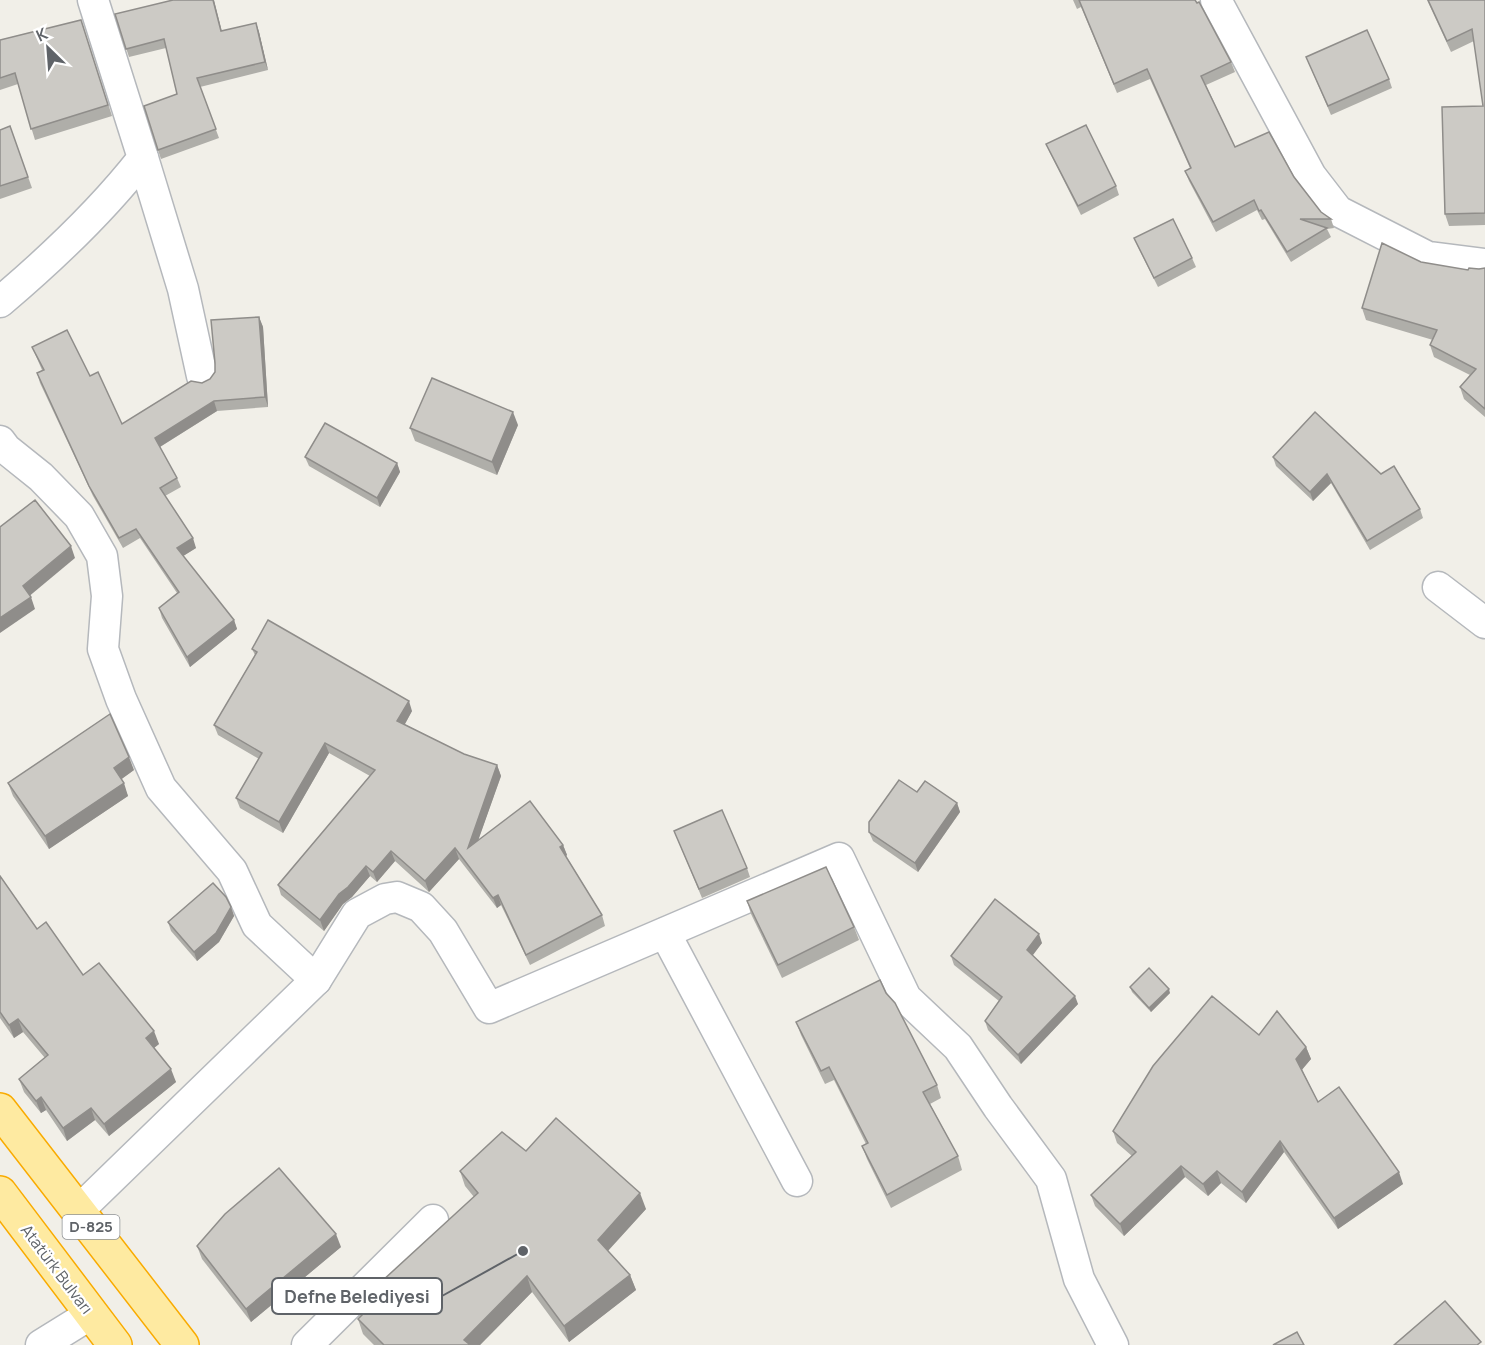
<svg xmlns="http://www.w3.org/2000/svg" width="1485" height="1345" viewBox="0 0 1485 1345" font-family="Manrope,sans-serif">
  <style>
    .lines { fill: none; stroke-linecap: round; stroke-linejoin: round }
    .minor-casing { stroke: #b5b8bc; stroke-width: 33 }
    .trunk-casing { stroke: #f9ab00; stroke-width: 36 }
    .minor { stroke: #fff; stroke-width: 30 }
    .trunk { stroke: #feeaa1; stroke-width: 33 }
    .wall { fill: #afaea9 }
    .shaded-wall { fill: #8f8d8a }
    .building { fill: #cccac5; stroke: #8f8d8a; stroke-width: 1.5 }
    .labels { text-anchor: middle; stroke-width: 4.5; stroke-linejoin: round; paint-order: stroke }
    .shield { fill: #fff; stroke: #8f9295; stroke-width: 1.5 }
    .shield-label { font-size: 15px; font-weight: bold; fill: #5f6368 }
    .street-label { font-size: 16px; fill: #5f6368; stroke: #fff }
    .leader { fill: none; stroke: #5f6368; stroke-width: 2 }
    .callout-dot { fill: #5f6368; stroke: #fff; stroke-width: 2 }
    .callout { fill: #fff; stroke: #5f6368; stroke-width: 2 }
    .callout-label { font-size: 18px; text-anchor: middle; font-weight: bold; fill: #5f6368 }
  </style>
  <rect width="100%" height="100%" fill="#f1efe8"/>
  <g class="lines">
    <defs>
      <g id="minor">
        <path d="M1216,0L1311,176L1338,211L1428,257L1485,264"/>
        <path d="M143,158L183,289L202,376"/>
        <path d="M0,302C52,258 101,212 143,158L93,0"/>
        <path d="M0,441L6,449L41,477L79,516L102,556L107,596L103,649L121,699L161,788L232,871L257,925L316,980"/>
        <path d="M1438,587L1485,623"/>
        <path d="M665,933L797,1181"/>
        <path d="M78,1211L316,980L357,914L385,899L397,897L421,907L443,931L489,1008L839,858L906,998L958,1047L998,1107L1051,1179L1079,1279L1113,1345"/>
        <path d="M41,1345L91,1314"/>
        <path d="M307,1345L433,1220"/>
      </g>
      <g id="trunk">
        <path d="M0,1110L182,1345"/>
        <path d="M0,1193L115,1345"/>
      </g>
    </defs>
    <!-- minor casing -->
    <use href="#minor" class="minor-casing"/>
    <!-- trunk casing -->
    <use href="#trunk" class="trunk-casing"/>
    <!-- minor -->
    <use href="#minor" class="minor"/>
    <!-- trunk -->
    <use href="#trunk" class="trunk"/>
  </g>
  <!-- wall -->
  <g class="wall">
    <path d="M1073,0H1195L1231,62L1235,72L1206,85L1235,147L1294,177L1321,212L1331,219L1334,228L1327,229L1331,237L1291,262L1265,219L1262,220L1257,210L1216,232L1189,181L1185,171L1190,168L1150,79L1117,93L1081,7L1077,9Z"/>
    <path d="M1427,0H1485V225L1449,226L1445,214L1483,106L1474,41L1451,52Z"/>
    <path d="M115,14L222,31L256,23L259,32L268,70L200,87L219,138L161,159L158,150L177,94L166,48L129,57Z"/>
    <path d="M81,20L112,116L35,140L18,84L0,90V40Z"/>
    <path d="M1306,57L1389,79L1392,88L1331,115Z"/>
    <path d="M10,126L32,188L0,199V130Z"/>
    <path d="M1046,144L1116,186L1119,195L1081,215L1050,153Z"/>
    <path d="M1134,238L1192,258L1196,267L1158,287L1138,247Z"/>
    <path d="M1485,268V417L1464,399L1460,387L1470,375L1434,357L1430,345L1433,340L1366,320L1362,308L1468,270Z"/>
    <path d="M259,317L263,327L268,407L217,411L160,447L177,478L181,487L165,496L196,548L183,556L234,620L237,629L190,667L162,618L159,608L177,593L140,538L123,548L93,496L40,383L37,373L42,370L32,347L90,376L122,424L210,379Z"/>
    <path d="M518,425L497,475L415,441L410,428Z"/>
    <path d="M305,457L397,463L400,472L380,507L309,466Z"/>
    <path d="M1273,457L1381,474L1420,509L1423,518L1370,550L1331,483L1313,501L1276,466Z"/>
    <path d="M252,649L412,711L405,724L464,754L497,765L501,776L478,840L563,845L567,855L566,856L602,915L605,926L530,965L501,905L497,908L459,859L429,892L395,861L377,882L370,876L352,897L343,904L324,931L281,895L278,885L370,776L329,753L283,833L240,808L236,798L259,759L218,735L214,725L255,655Z"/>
    <path d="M134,770L121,779L128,796L49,849L13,796L8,783Z"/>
    <path d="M917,792L957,803L960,812L918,872L873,841L869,832Z"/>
    <path d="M674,831L747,868L750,877L702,898Z"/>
    <path d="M0,876L37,929L83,975L159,1044L154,1048L176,1082L109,1136L95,1120L67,1141L46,1110L41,1113L24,1092L19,1079L45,1058L23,1032L14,1038L0,1018Z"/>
    <path d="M747,901L854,927L859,940L782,978L751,914Z"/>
    <path d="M231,907L234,916L219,942L197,961L171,931L168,922Z"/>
    <path d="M1042,943L1032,955L1078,1004L1021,1064L988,1030L985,1021L999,1001L954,965L951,956Z"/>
    <path d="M1130,987L1170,993L1151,1012L1132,992Z"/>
    <path d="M886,993L937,1085L941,1098L930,1104L958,1156L962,1170L891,1208L867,1159L862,1146L866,1144L834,1080L825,1084L801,1035L796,1022Z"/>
    <path d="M1259,1035L1306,1047L1311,1059L1302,1069L1318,1102L1403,1184L1338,1229L1284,1152L1246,1203L1221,1183L1208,1196L1185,1177L1124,1236L1095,1206L1091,1195L1132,1156L1117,1143L1113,1131Z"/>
    <path d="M526,1151L646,1209L608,1251L630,1275L636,1290L569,1342L532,1292L480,1345H374L363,1334L358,1319L361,1315L357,1304L474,1197L465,1186L460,1171Z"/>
    <path d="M197,1246L341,1247L251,1322L202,1259Z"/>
  </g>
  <!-- shaded-wall -->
  <g class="shaded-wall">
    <path d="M213,0H214L224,40L221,31Z"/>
    <path d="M256,23L259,32L268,70L265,62Z"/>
    <path d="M259,317L263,327L268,407L265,397Z"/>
    <path d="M214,401L217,411L158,448L155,438Z"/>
    <path d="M513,412L518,425L497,475L492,462Z"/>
    <path d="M397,463L400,472L380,507L377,498Z"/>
    <path d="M1327,474L1331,483L1313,501L1310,492Z"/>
    <path d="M193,538L196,548L180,558L177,548Z"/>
    <path d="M71,546L75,558L27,598L23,586Z"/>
    <path d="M31,597L35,609L0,633V618Z"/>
    <path d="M234,620L237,629L190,667L187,657Z"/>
    <path d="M409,701L412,711L401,731L397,721Z"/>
    <path d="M325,743L329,753L283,833L279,822Z"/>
    <path d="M129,757L134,770L119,781L114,768Z"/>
    <path d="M497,765L501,776L472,858L468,848Z"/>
    <path d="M124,783L128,796L49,849L45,836Z"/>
    <path d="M957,803L960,812L918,872L915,863Z"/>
    <path d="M563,845L567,855L564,858L560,847Z"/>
    <path d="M455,848L459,859L429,892L425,881Z"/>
    <path d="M391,851L395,861L377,882L373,872Z"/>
    <path d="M366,866L370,876L352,897L343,904L324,931L320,920L339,894Z"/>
    <path d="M498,895L501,905L497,908L493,898Z"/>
    <path d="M231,907L234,916L219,942L197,961L194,952Z"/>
    <path d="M1039,934L1042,943L1030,959L1027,950Z"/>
    <path d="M1169,989L1170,993L1151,1012L1149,1008Z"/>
    <path d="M1075,996L1078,1004L1021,1064L1018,1055Z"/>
    <path d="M18,1019L23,1032L14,1038L9,1025Z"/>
    <path d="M154,1031L159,1044L150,1051L146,1038Z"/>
    <path d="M1306,1047L1311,1059L1301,1071L1296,1059Z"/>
    <path d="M171,1069L176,1082L109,1136L104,1124Z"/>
    <path d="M41,1097L46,1110L41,1113L36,1101Z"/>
    <path d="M91,1108L95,1120L67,1141L63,1128Z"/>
    <path d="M1280,1141L1284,1152L1246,1203L1242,1192Z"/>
    <path d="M1181,1166L1185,1177L1124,1236L1120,1224Z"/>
    <path d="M1217,1171L1221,1183L1208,1196L1203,1184Z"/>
    <path d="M1399,1172L1403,1184L1338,1229L1334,1218Z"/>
    <path d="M640,1193L646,1209L604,1255L598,1240Z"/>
    <path d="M336,1234L341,1247L251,1322L246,1309Z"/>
    <path d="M630,1275L636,1290L569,1342L564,1326Z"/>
    <path d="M527,1276L532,1292L480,1345H466L464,1340Z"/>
  </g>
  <!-- building -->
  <g class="building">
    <path d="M173,0H213L221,31L256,23L265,62L197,78L216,129L158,150L144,106L177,94L164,39L126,49L115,14Z"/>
    <path d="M1079,0H1195L1197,3L1199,2L1231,62L1201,76L1235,147L1269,132L1294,177L1321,212L1331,219H1300L1327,228L1287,252L1261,210L1259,211L1254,200L1213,222L1185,171L1191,168L1147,69L1114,84Z"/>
    <path d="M1428,0H1485V213L1445,214L1442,107L1483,106L1472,29L1447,41Z"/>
    <path d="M81,20L108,105L31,129L15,73L0,78V40Z"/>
    <path d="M1367,30L1389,79L1328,106L1306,57Z"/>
    <path d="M1086,125L1116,186L1078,206L1046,144Z"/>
    <path d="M10,126L28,177L0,186V130Z"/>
    <path d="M1173,219L1192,258L1154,278L1134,238Z"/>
    <path d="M1382,243L1421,262L1468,270L1469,268L1479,269L1485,268V409L1460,387L1476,369L1430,345L1437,330L1362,308Z"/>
    <path d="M259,317L265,397L214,401L155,438L177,478L160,488L193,538L177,548L234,620L187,657L159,608L179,592L136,529L119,538L89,486L37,373L44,370L32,347L67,330L90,376L98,372L122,424L191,381L202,383L210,379L215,372V363L211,320Z"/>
    <path d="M432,378L513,412L492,462L410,428Z"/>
    <path d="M1315,412L1381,474L1394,466L1420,509L1367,541L1327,474L1310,492L1273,457Z"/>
    <path d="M325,423L397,463L377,498L305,457Z"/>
    <path d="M35,500L71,546L23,586L31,597L0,618V527Z"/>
    <path d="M268,620L409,701L397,721L464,754L497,765L468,848L530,801L563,845L560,847L602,915L526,955L498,895L493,898L455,848L425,881L391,851L373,872L366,866L348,887L339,894L320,920L278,885L375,770L325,743L279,822L236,798L262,753L214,725L257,652L252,649Z"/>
    <path d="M110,714L129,757L114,768L124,783L45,836L8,783Z"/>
    <path d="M899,780L917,792L925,781L957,803L915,863L869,832V822Z"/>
    <path d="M722,810L747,868L699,889L674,831Z"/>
    <path d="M826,867L854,927L778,965L747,901Z"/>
    <path d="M0,876L37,929L46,922L83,975L99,963L154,1031L146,1038L171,1069L104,1124L91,1108L63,1128L41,1097L36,1101L19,1079L48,1055L18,1019L9,1025L0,1012Z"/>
    <path d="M213,883L226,897L231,907L216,933L194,952L168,922Z"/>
    <path d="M995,899L1039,934L1027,950L1075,996L1018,1055L985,1021L1002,997L951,956Z"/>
    <path d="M1149,968L1169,989L1149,1008L1130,987Z"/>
    <path d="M880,980L886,993L895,1003L937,1085L923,1092L958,1156L887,1195L862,1146L868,1143L829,1067L821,1071L796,1022Z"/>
    <path d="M1212,996L1259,1035L1277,1011L1306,1047L1296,1059L1318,1102L1339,1087L1399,1172L1334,1218L1280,1141L1242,1192L1217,1171L1203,1184L1181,1166L1120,1224L1091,1195L1136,1152L1113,1131L1153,1066Z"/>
    <path d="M556,1118L640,1193L598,1240L630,1275L564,1326L527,1276L464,1340L469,1344L468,1345H384L358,1319L365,1312L357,1304L478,1193L460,1171L502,1132L526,1151Z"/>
    <path d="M279,1168L336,1234L246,1309L197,1246L225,1214Z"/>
    <path d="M1445,1301L1481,1342L1477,1345H1394Z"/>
    <path d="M1297,1332L1304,1345H1273Z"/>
  </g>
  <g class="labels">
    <!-- shield labels -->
    <rect class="shield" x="62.5" y="1215" width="57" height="24" rx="4.5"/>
    <g class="shield-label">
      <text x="91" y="1232">D-825</text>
    </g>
    <!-- street labels -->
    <g class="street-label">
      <text transform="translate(57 1269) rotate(53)" y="6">Atatürk Bulvarı</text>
    </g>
  </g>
  <!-- callouts -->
  <path class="leader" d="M523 1251L442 1296"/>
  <circle class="callout-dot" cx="523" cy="1251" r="6"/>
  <rect class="callout" x="272" y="1278" width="170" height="36" rx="6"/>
  <g class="callout-label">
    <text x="357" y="1303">Defne Belediyesi</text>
  </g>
  <!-- north arrow -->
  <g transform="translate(48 48) rotate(335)" stroke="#ffffff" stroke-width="4.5" paint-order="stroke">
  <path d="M0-4.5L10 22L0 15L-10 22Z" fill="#5f6368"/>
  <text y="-9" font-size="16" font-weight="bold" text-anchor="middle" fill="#5f6368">K</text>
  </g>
</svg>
